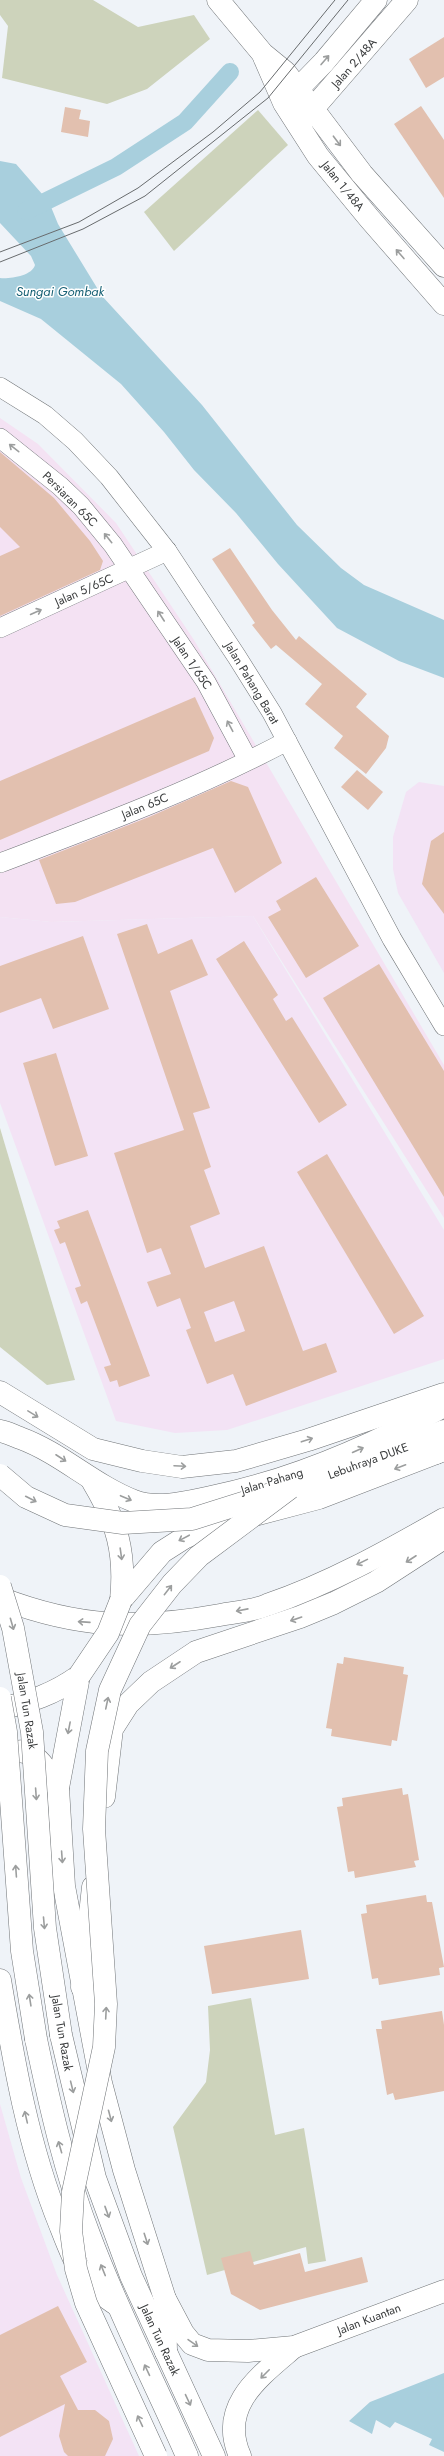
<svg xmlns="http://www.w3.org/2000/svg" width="444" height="2456" viewBox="0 0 444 2456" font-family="Jost,sans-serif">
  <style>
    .commercial { fill: #f4e2f3 }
    .medical { fill: #f3e3f5 }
    .green { fill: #cdd3bb }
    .water { fill: #a8cfdd }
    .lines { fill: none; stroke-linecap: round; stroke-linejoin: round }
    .canal { stroke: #a8cfdd; stroke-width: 18 }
    .building { fill: #e2c0af; fill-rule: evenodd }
    .street-casing { stroke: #707477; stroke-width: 20 }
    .secondary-casing { stroke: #707477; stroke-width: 23 }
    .primary-casing { stroke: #707477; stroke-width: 23 }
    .highway-casing { stroke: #707477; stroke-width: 23 }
    .street { stroke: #fff; stroke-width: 19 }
    .secondary { stroke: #fff; stroke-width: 22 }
    .primary { stroke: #fff; stroke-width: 22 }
    .highway { stroke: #fff; stroke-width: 22 }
    .tram { stroke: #686b6d; stroke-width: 1 }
    .primary-bridge-casing { stroke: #707477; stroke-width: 23; stroke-linecap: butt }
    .highway-bridge-casing { stroke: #707477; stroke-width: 23; stroke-linecap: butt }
    .primary-bridge { stroke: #fff; stroke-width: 22 }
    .highway-bridge { stroke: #fff; stroke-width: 22 }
    .oneway { stroke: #9c9e9e }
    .labels { text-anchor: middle; stroke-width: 3; stroke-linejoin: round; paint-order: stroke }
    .street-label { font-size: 12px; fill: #3a3c3d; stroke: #fff }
    .water-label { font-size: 13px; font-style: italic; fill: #166074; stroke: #fff }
  </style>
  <rect width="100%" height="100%" fill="#eff3f8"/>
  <!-- commercial -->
  <path class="commercial" d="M0,418L38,444L116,523L194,640L444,1065V1218L253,916L51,922L0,917Z"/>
  <!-- medical -->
  <g class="medical">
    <path d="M419,782L444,786V973L398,893L393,869V837L406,792Z"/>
    <path d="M253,916L444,1230V1359L227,1430L175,1433L116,1421L0,1103V917L51,922Z"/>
    <path d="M0,2104L21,2178L57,2275L139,2456H0Z"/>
  </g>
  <!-- green -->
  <g class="green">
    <path d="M0,0H93L138,27L194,15L210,39L147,89L107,104L2,78L8,26L0,15Z"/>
    <path d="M258,110L288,145L174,251L144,212Z"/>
    <path d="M0,1128L75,1380L47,1385L0,1347Z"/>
    <path d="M251,1998L275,2135L304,2128L326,2261L308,2264L306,2247L207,2275L173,2127L206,2082L210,2050L208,2006Z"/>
  </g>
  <!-- water -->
  <g class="water">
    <path d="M0,161L16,164L49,202L58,224L102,296L202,405L297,525L341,568L364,585L444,620V678L399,661L337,628L278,564L236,513L194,470L164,432L121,384L41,319L0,301V278C10,279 32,276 35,265L31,256L0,223Z"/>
    <path d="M444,2373V2452L429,2445L432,2439L395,2422L390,2428L376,2420L372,2434L349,2421L370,2402Z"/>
  </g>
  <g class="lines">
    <!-- canal -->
    <path class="canal" d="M26,211L116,167L185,122L230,72"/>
  </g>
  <!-- building -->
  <g class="building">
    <path d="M444,37V77L426,88L409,59Z"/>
    <path d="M421,106L444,140V198L394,124Z"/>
    <path d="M65,107L81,110L79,119L90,121L88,137L61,132Z"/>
    <path d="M0,452L54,498L90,541L103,561L100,570L0,616V556L20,547L0,527Z"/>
    <path d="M230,548L272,610L296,640L299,636L367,694L356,707L389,736L386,748L366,774L334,748L343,736L305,704L322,684L276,645L271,649L252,625L255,623L212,559Z"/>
    <path d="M195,697L214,738L209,751L0,840V781Z"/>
    <path d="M357,770L383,792L368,810L341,787Z"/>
    <path d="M231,781L248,787L282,863L235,893L213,848L75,902L56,904L39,860L149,817Z"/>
    <path d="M444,832V914L422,884L431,841Z"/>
    <path d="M316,877L359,946L306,978L268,917L281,910L276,901Z"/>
    <path d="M147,924L158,954L192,939L208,975L170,991L210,1108L193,1113L211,1167L204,1170L220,1214L190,1226L205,1268L264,1246L303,1351L326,1343L337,1372L246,1406L233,1374L207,1384L186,1330L191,1328L180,1298L157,1307L147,1282L171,1274L161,1248L147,1253L114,1153L184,1130L117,934ZM234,1301L245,1331L215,1342L204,1312Z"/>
    <path d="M83,936L109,1009L53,1029L41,998L0,1013V966Z"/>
    <path d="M244,941L278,995L273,999L286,1021L292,1017L347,1105L319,1123L216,959Z"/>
    <path d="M379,964L444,1071V1197L323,998Z"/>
    <path d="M56,1053L88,1156L55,1166L23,1063Z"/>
    <path d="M327,1154L424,1316L394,1334L297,1172Z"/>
    <path d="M88,1210L150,1376L119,1387L117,1380L110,1382L104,1367L111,1365L87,1301L81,1304L75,1288L81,1286L65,1242L60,1244L54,1230L60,1228L57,1221Z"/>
    <path d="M344,1657L404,1667L403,1674L408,1675L397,1741L392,1740L391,1746L331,1736L332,1729L326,1728L337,1663L343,1664Z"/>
    <path d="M402,1788L403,1795L408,1794L419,1860L414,1861L416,1867L355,1878L354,1871L348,1872L337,1807L343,1806L342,1798Z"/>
    <path d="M426,1895L427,1902H432L444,1967L439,1968L440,1975L379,1985L378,1978L372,1979L361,1914L367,1913L366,1905Z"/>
    <path d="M301,1930L309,1979L212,1994L204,1946Z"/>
    <path d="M442,2011L444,2025V2091L395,2100L393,2093L387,2095L376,2029H382L381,2021Z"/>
    <path d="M250,2251L254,2265L300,2253L305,2272L362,2257L368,2282L260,2310L231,2294L221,2258Z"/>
    <path d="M58,2306L87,2362L60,2376L78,2410H95L109,2421L113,2439L105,2456H68L64,2452L59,2436L65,2404L0,2437V2335Z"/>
  </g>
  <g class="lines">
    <defs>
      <g id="street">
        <path d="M0,387L45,415L75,441L109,477L167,551L237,657L272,713L392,939L444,1026"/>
        <path d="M0,438L60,486L81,506L113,545L206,682L248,760"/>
        <path d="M0,628L167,551"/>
        <path d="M0,863C97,826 195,790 287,741"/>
      </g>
      <g id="secondary">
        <path d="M218,0L263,54L285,72L362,174L444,266"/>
        <path d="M264,57L284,103L318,156L369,218L444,304"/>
        <path d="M288,99L324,62L376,0"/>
        <path d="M304,119L407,0"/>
        <path d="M165,2299L183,2333L192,2344L208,2350L248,2351L294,2347L444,2291"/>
        <path d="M240,2456C218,2406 259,2377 294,2347"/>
      </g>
      <g id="primary">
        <path d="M0,1392L93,1449L142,1461L182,1467L236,1461L308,1440L444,1394"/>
        <path d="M0,1431C7,1432 14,1436 20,1438C61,1453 93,1485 134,1501C158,1510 187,1502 211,1497C294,1480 370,1447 444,1406"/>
        <path d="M93,1482C117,1522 126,1553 121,1600"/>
        <path d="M121,1600L162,1552L184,1538L209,1527L319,1498L444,1450"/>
        <path d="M79,1676L58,1788L64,1886L101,2083L124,2170L165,2299L166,2352"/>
        <path d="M0,1709C30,1702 54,1694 79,1676"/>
        <path d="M0,1761C29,1736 44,1766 58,1788"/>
        <path d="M0,1980C14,2063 28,2146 60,2225C67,2243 76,2267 88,2282C95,2291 108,2298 117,2305"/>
        <path d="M61,2035L95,2178L131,2276L214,2456"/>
        <path d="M36,2039C50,2106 65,2173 90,2237C118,2312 155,2383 187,2456"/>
      </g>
      <g id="highway">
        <path d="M436,1453L444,1449"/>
        <path d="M290,1488L374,1460L444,1431"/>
        <path d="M0,1598C78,1628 138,1630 220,1615C235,1612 253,1611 267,1605C329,1584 388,1551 444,1519"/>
        <path d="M104,1797L112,1729L128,1704L151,1682L196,1652L300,1617L334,1603L376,1582L444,1538"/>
        <path d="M82,1987L93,1887"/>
      </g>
    </defs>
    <!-- street casing -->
    <use href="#street" class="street-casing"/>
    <!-- secondary casing -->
    <use href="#secondary" class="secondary-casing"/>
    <!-- primary casing -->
    <use href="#primary" class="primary-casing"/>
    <!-- highway casing -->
    <use href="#highway" class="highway-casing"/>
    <!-- street -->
    <use href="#street" class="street"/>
    <!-- secondary -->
    <use href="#secondary" class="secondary"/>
    <!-- primary -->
    <use href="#primary" class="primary"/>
    <!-- highway -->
    <use href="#highway" class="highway"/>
    <!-- tram -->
    <g class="tram">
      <path d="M0,252L79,222L138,188L213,132L260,92L335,0"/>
      <path d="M0,262L83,229L145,196L268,98L348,0"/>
    </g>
    <defs>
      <g id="primary-bridge">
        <path d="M0,1586L13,1628L32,1732L45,1928L61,2035"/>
        <path d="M79,1676L108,1633L121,1600"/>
        <path d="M0,1698L6,1732L22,1951L36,2039"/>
      </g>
      <g id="highway-bridge">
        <path d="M0,1475L26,1497L65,1515L123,1523L192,1519L274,1493"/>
        <path d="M156,2456L86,2303L76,2269L71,2231L73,2192L104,2047L106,2004L94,1829L97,1751L110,1690L140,1625L172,1584L199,1556L290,1488"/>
      </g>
    </defs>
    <!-- primary-bridge casing -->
    <use href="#primary-bridge" class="primary-bridge-casing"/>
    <!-- highway-bridge casing -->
    <use href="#highway-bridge" class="highway-bridge-casing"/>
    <!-- primary-bridge -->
    <use href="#primary-bridge" class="primary-bridge"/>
    <!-- highway-bridge -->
    <use href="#highway-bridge" class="highway-bridge"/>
  </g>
  <!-- one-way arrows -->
  <defs><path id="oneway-shaft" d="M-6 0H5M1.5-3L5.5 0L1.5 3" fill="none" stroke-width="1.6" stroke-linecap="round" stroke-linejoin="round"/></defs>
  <g class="oneway">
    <use href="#oneway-shaft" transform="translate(325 60) rotate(-49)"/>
    <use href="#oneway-shaft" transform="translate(337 141) rotate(53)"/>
    <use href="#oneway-shaft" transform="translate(400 254) rotate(-131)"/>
    <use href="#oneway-shaft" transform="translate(14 448) rotate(-142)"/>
    <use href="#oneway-shaft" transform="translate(108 538) rotate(-129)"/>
    <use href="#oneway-shaft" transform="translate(36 612) rotate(-24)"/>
    <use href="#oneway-shaft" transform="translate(161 616) rotate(-123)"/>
    <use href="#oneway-shaft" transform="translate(230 726) rotate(-118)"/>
    <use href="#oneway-shaft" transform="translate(33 1414) rotate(31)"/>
    <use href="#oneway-shaft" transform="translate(307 1440) rotate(-18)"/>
    <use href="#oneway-shaft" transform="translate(358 1450) rotate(-24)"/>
    <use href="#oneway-shaft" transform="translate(61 1458) rotate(33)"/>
    <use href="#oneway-shaft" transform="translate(180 1466) rotate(3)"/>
    <use href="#oneway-shaft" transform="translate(400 1467) rotate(159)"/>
    <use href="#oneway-shaft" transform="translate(126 1498) rotate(23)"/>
    <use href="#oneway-shaft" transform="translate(31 1499) rotate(27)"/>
    <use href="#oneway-shaft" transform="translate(184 1538) rotate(152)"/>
    <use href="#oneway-shaft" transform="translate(121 1554) rotate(82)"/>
    <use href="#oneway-shaft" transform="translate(411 1559) rotate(147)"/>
    <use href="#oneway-shaft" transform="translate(362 1562) rotate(154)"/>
    <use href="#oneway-shaft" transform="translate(168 1590) rotate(-52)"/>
    <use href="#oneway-shaft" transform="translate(242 1610) rotate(169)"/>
    <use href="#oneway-shaft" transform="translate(296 1619) rotate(161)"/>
    <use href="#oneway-shaft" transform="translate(84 1622) rotate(-176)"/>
    <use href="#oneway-shaft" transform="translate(12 1624) rotate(74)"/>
    <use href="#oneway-shaft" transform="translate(175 1665) rotate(147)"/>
    <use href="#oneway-shaft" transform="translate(107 1703) rotate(-78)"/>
    <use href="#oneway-shaft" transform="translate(69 1728) rotate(101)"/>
    <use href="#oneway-shaft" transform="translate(36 1794) rotate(86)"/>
    <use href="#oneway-shaft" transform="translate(62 1857) rotate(86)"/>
    <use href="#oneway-shaft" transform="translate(16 1871) rotate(-94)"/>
    <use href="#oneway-shaft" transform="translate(44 1923) rotate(85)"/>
    <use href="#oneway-shaft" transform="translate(30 2000) rotate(-99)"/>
    <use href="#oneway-shaft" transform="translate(106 2013) rotate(-87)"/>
    <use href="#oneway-shaft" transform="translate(72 2087) rotate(76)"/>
    <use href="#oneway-shaft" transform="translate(110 2116) rotate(75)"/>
    <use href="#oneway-shaft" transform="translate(26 2117) rotate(-103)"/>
    <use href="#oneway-shaft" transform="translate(60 2147) rotate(-106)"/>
    <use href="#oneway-shaft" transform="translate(107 2212) rotate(70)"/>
    <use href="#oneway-shaft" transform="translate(146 2239) rotate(72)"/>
    <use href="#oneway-shaft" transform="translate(103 2270) rotate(-112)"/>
    <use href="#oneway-shaft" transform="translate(193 2343) rotate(35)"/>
    <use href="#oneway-shaft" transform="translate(147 2370) rotate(-115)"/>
    <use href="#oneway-shaft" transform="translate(265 2374) rotate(135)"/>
    <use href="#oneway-shaft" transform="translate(188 2400) rotate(65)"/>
    <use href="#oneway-shaft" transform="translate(140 2421) rotate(-115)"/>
  </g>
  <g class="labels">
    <!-- street labels -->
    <g class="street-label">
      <text transform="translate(354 63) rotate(-49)" y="4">Jalan 2/48A</text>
      <text transform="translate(343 186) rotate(51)" y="4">Jalan 1/48A</text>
      <text transform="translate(70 499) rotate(45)" y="4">Persiaran 65C</text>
      <text transform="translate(84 590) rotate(-24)" y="4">Jalan 5/65C</text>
      <text transform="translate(192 663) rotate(56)" y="4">Jalan 1/65C</text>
      <text transform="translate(252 683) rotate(59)" y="4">Jalan Pahang Barat</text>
      <text transform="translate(145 806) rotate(-22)" y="4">Jalan 65C</text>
      <text transform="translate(368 1461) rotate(-20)" y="4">Lebuhraya DUKE</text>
      <text transform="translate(272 1481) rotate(-17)" y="4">Jalan Pahang</text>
      <text transform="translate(27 1711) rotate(81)" y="4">Jalan Tun Razak</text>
      <text transform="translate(62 2033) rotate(80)" y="4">Jalan Tun Razak</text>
      <text transform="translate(369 2319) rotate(-21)" y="4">Jalan Kuantan</text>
      <text transform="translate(160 2340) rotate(65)" y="4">Jalan Tun Razak</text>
    </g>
    <!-- water labels -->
    <g class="water-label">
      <text x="60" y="296">Sungai Gombak</text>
    </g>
  </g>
</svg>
